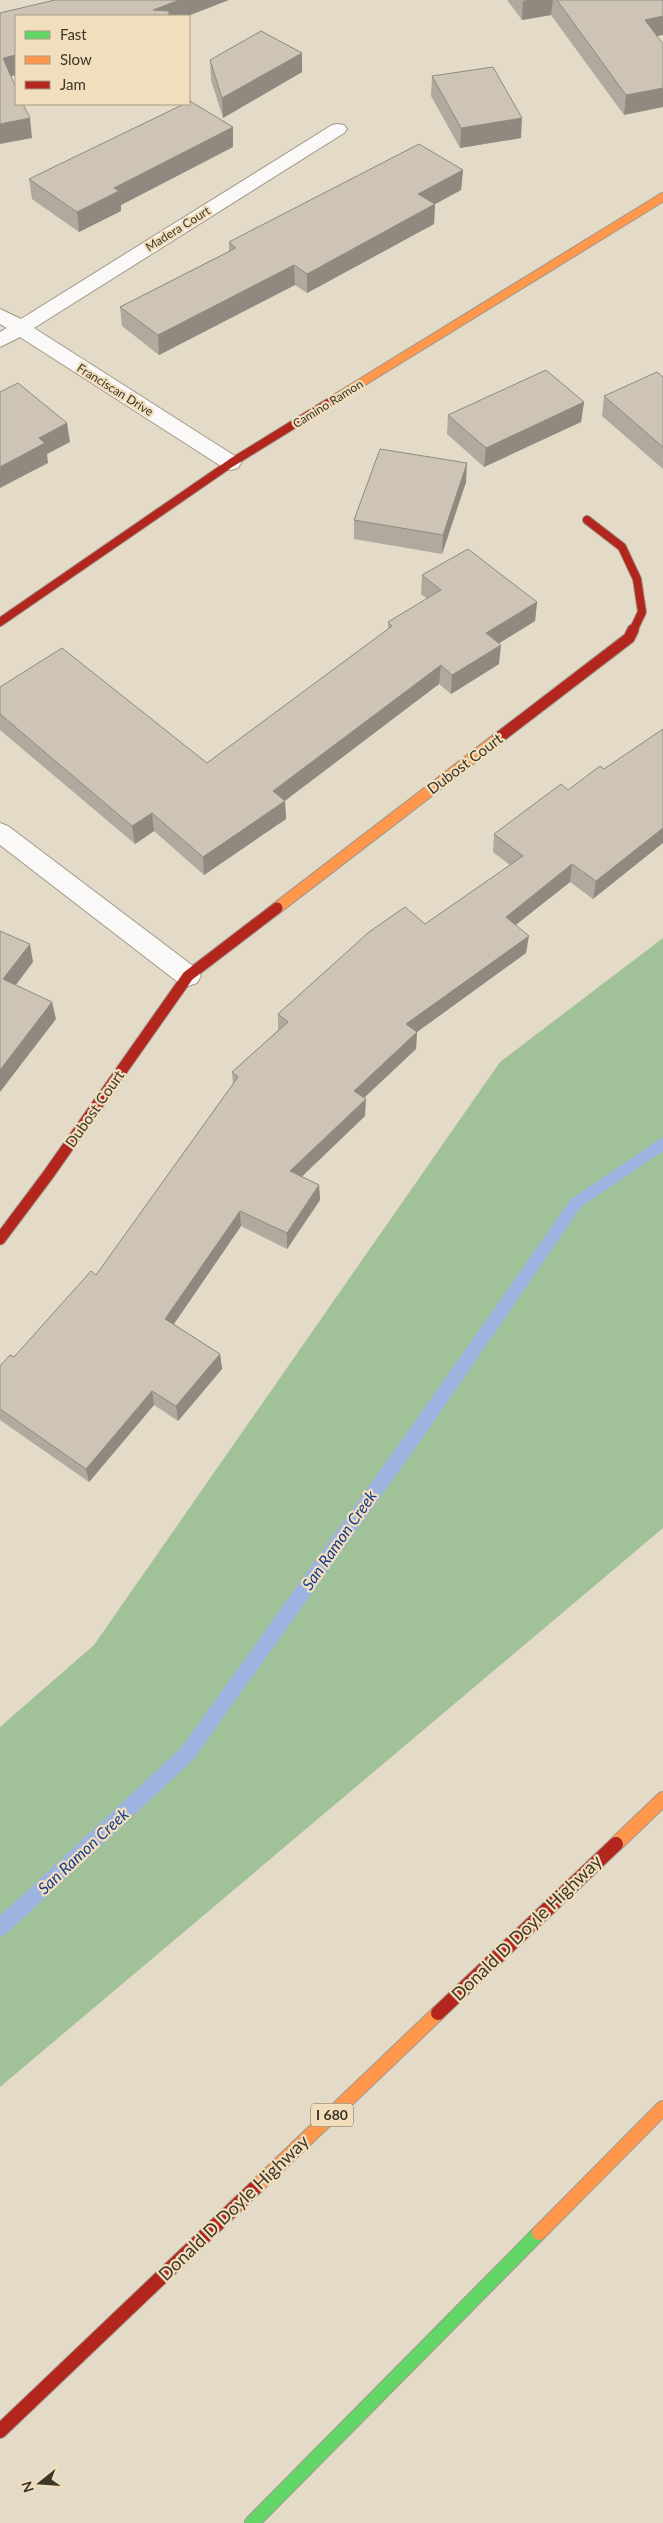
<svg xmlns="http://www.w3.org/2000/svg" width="663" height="2523" viewBox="0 0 663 2523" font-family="Lato,sans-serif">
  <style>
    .forest { fill: #a1c198 }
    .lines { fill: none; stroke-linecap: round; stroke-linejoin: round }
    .stream { fill: #9db4e0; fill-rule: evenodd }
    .street-casing { stroke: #a0988a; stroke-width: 2 }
    .fast-casing { stroke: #a0988a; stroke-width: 16 }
    .slow-far2-casing { stroke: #a0988a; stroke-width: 10 }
    .slow-far1-casing { stroke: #a0988a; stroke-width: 13 }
    .slow-casing { stroke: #a0988a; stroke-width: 16 }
    .jam-far2-casing { stroke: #a0988a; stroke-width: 10 }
    .jam-far1-casing { stroke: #a0988a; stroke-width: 13 }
    .jam-casing { stroke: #a0988a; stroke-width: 16 }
    .street { fill: #fbf9f7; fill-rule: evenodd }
    .fast { stroke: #63d668; stroke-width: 14 }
    .slow-far2 { stroke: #ff974d; stroke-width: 8 }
    .slow-far1 { stroke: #ff974d; stroke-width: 11 }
    .slow { stroke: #ff974d; stroke-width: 14 }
    .jam-far2 { stroke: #b3261e; stroke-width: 8 }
    .jam-far1 { stroke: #b3261e; stroke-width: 11 }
    .jam { stroke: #b3261e; stroke-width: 14 }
    .wall { fill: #b1a99d }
    .shaded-wall { fill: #90897f }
    .building { fill: #cec4b6; stroke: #90897f }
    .labels { text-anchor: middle; stroke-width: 4.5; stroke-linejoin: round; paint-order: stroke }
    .far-street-label { font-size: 12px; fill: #3d3629; stroke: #f0debc }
    .shield { fill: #f0debc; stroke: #736855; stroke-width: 1 }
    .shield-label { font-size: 14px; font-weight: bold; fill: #3d3629 }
    .street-label { font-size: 15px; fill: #3d3629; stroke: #f0debc }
    .water-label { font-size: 16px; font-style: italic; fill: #143a8b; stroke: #f0debc }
    .near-street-label { font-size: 18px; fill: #3d3629; stroke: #f0debc }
  </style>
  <rect width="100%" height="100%" fill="#e4dac8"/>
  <!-- forest -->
  <path class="forest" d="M663,938V1528L0,2087V1727L94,1645L500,1062Z"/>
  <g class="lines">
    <!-- stream -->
    <path class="stream" d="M663,1137V1151L581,1207L426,1433L193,1760L6,1934L0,1937V1916L181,1748L414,1423L571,1199Z"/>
    <defs>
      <g id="street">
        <path d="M338,124L344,125L347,129L344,133L34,328L238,458L241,463L238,468L231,470L224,468L20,337L0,347V332L7,328L0,324V309L21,319L332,125Z"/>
        <path d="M0,823L8,826L197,969L201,976L197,983L188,986L179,983L0,845Z"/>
      </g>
      <path id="fast" d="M252,2523L539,2233"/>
      <path id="slow-far2" d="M333,400L663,197"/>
      <path id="slow-far1" d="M277,908L497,739"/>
      <g id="slow">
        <path d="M616,1844L663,1799"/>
        <path d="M256,2187L438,2013"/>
        <path d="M539,2233L663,2108"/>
      </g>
      <g id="jam-far2">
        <path d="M587,520L622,547L637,579L642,612L633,631"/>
        <path d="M0,622L231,463L333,400"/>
      </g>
      <g id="jam-far1">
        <path d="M497,739L629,638L633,630"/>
        <path d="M0,1239L48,1175L188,976L277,908"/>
      </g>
      <g id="jam">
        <path d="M438,2013L616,1844"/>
        <path d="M0,2431L256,2187"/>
      </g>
    </defs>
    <!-- street casing -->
    <use href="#street" class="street-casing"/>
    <!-- fast casing -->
    <use href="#fast" class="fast-casing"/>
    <!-- slow-far2 casing -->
    <use href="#slow-far2" class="slow-far2-casing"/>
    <!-- slow-far1 casing -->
    <use href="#slow-far1" class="slow-far1-casing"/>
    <!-- slow casing -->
    <use href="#slow" class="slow-casing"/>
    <!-- jam-far2 casing -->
    <use href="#jam-far2" class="jam-far2-casing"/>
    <!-- jam-far1 casing -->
    <use href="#jam-far1" class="jam-far1-casing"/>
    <!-- jam casing -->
    <use href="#jam" class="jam-casing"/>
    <!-- street -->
    <use href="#street" class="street"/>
    <!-- fast -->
    <use href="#fast" class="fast"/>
    <!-- slow-far2 -->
    <use href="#slow-far2" class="slow-far2"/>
    <!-- slow-far1 -->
    <use href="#slow-far1" class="slow-far1"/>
    <!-- slow -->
    <use href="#slow" class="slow"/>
    <!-- jam-far2 -->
    <use href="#jam-far2" class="jam-far2"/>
    <!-- jam-far1 -->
    <use href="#jam-far1" class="jam-far1"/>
    <!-- jam -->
    <use href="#jam" class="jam"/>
  </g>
  <!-- wall -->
  <g class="wall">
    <path d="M507,0H663L658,36L624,115L551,15L522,20Z"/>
    <path d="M210,60L302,72L223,118L211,80Z"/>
    <path d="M432,76L521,138L460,148L431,96Z"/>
    <path d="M233,147L121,205V211L79,232L32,199L29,179Z"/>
    <path d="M463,170L461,190L435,204L434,224L307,293L295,285L159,355L122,326L120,307L229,251V242Z"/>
    <path d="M663,377V469L602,416L604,396Z"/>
    <path d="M584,402L581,422L484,467L447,434L448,415Z"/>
    <path d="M466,482L442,554L354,539V520Z"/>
    <path d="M422,575L537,602L535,621L499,643V664L451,694L439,684L285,801L286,819L204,875L154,831L135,844L0,730V687L207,763L388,629V622L427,599L421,594Z"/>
    <path d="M663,729L593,899L570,882L516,925L526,953L417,1032L416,1049L364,1098L365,1116L302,1176L319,1185L320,1200L287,1249L241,1226L174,1324L220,1354L222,1369L178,1421L154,1405L89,1482L0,1420V1366L14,1357L96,1275L233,1084L232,1072L278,1030V1014L425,924L510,865L493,852L494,834L604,769Z"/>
  </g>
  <!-- shaded-wall -->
  <g class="shaded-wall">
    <path d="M179,0H229L188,16H154L153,10Z"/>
    <path d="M527,0H553L551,15L522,20L523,1Z"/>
    <path d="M663,16V35L642,39L645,20Z"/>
    <path d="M302,53V72L223,118L222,98Z"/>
    <path d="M16,55V75L5,78L3,58Z"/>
    <path d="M663,88V107L624,115L626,95Z"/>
    <path d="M30,118L32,138L0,144V124Z"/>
    <path d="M522,118L521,138L460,148L461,128Z"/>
    <path d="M233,127V147L121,205V211L79,232L77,212L114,188Z"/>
    <path d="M463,170L461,190L417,214L418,194Z"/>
    <path d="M435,204L434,224L307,293V274Z"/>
    <path d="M294,265L295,285L159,355L158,335Z"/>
    <path d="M584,402L581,422L484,467L486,448Z"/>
    <path d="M67,423L70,442L47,454L48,463L0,488V467L39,438Z"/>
    <path d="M467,463L466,482L442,554L443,535Z"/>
    <path d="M537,602L535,621L485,652L486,633Z"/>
    <path d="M501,645L499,664L451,694L452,675Z"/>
    <path d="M441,665L439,684L283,802L285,801L286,819L204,875L203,857L273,791Z"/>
    <path d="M152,813L154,831L135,844L132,826Z"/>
    <path d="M663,828V843L593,899L596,881Z"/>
    <path d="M572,864L570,882L504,934L506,917Z"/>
    <path d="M529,936L526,953L417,1032L416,1049L354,1107V1091L406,1024Z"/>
    <path d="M30,944L33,962L7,997L3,979Z"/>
    <path d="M52,1002L56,1019L0,1092V1070Z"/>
    <path d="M366,1099L365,1116L291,1187L290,1171Z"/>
    <path d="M319,1185L320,1200L287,1249V1233Z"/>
    <path d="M240,1211L241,1226L167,1334L165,1319Z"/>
    <path d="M220,1354L222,1369L178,1421L176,1406Z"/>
    <path d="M152,1391L154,1405L89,1482L86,1469Z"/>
  </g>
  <!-- building -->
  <g class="building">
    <path d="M55,0H179L153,10L169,11V16H16V55L3,58L16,88V104H23L30,118L0,124V13Z"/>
    <path d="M557,0H663V16L645,20L663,44V88L626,95Z"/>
    <path d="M261,31L302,53L222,98L210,60Z"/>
    <path d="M493,67L522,118L461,128L432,76Z"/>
    <path d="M189,101H190L233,127L114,188L119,191L77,212L29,179L184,104H189Z"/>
    <path d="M419,144L463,170L418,194L435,204L307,274L294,265L158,335L120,307L236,248L229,242Z"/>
    <path d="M546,370L584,402L486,448L448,415Z"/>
    <path d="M657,372L663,377V447L604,396Z"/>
    <path d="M18,383L67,423L39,438L45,443L0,467V392Z"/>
    <path d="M380,449L467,463L443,535L354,520Z"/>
    <path d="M468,549L537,602L486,633L501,645L452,675L441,665L273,791L285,801L203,857L152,813L132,826L0,714V687L62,648L207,763L392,626L388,622L441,590L422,575Z"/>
    <path d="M663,729V828L596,881L572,864L506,917L529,936L406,1024L417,1032L354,1091L366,1099L290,1171L319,1185L287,1233L240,1211L165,1319L220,1354L176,1406L152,1391L86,1469L0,1409V1366L10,1355L14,1357L91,1271L96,1275L238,1077L232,1072L288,1022L278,1014L369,932L405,907L425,924L523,856L494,834L561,784L568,790L600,766L604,769Z"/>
    <path d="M0,931L30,944L3,979L52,1002L0,1070Z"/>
  </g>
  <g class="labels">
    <!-- far-street labels -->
    <g class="far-street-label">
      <text transform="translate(178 229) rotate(-32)" y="4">Madera Court</text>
      <text transform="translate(115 390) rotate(32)" y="4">Franciscan Drive</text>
      <text transform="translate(328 404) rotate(-32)" y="4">Camino Ramon</text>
    </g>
    <!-- shield labels -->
    <rect class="shield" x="311" y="2103.5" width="42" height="23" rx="4"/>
    <g class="shield-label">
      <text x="332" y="2120">I 680</text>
    </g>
    <!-- street labels -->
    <g class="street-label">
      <text transform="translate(465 764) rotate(-37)" y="5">Dubost Court</text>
      <text transform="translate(95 1109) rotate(-55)" y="5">Dubost Court</text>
    </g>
    <!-- water labels -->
    <g class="water-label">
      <text transform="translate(339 1540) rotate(-55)" y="6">San Ramon Creek</text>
      <text transform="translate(83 1851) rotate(-43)" y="6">San Ramon Creek</text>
    </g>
    <!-- near-street labels -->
    <g class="near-street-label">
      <text transform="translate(527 1928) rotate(-44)" y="6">Donald D Doyle Highway</text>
      <text transform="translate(234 2208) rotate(-44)" y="6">Donald D Doyle Highway</text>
    </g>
  </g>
  <!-- legend -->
  <rect x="15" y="15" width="175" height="90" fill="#f0debc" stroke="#a89b81"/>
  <rect x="25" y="31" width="25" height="8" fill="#63d668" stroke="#a89b81"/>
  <text x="60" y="40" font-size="15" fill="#3d3629">Fast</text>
  <rect x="25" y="56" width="25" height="8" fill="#ff974d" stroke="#a89b81"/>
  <text x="60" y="65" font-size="15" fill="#3d3629">Slow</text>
  <rect x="25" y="81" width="25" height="8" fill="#b3261e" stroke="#a89b81"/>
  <text x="60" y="90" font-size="15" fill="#3d3629">Jam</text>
  <!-- north arrow -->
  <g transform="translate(40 2483) rotate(253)" stroke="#f0debc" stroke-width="4" paint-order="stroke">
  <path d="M0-4L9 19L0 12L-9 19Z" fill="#3d3629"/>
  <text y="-8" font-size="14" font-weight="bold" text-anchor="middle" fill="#3d3629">N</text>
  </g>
</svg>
